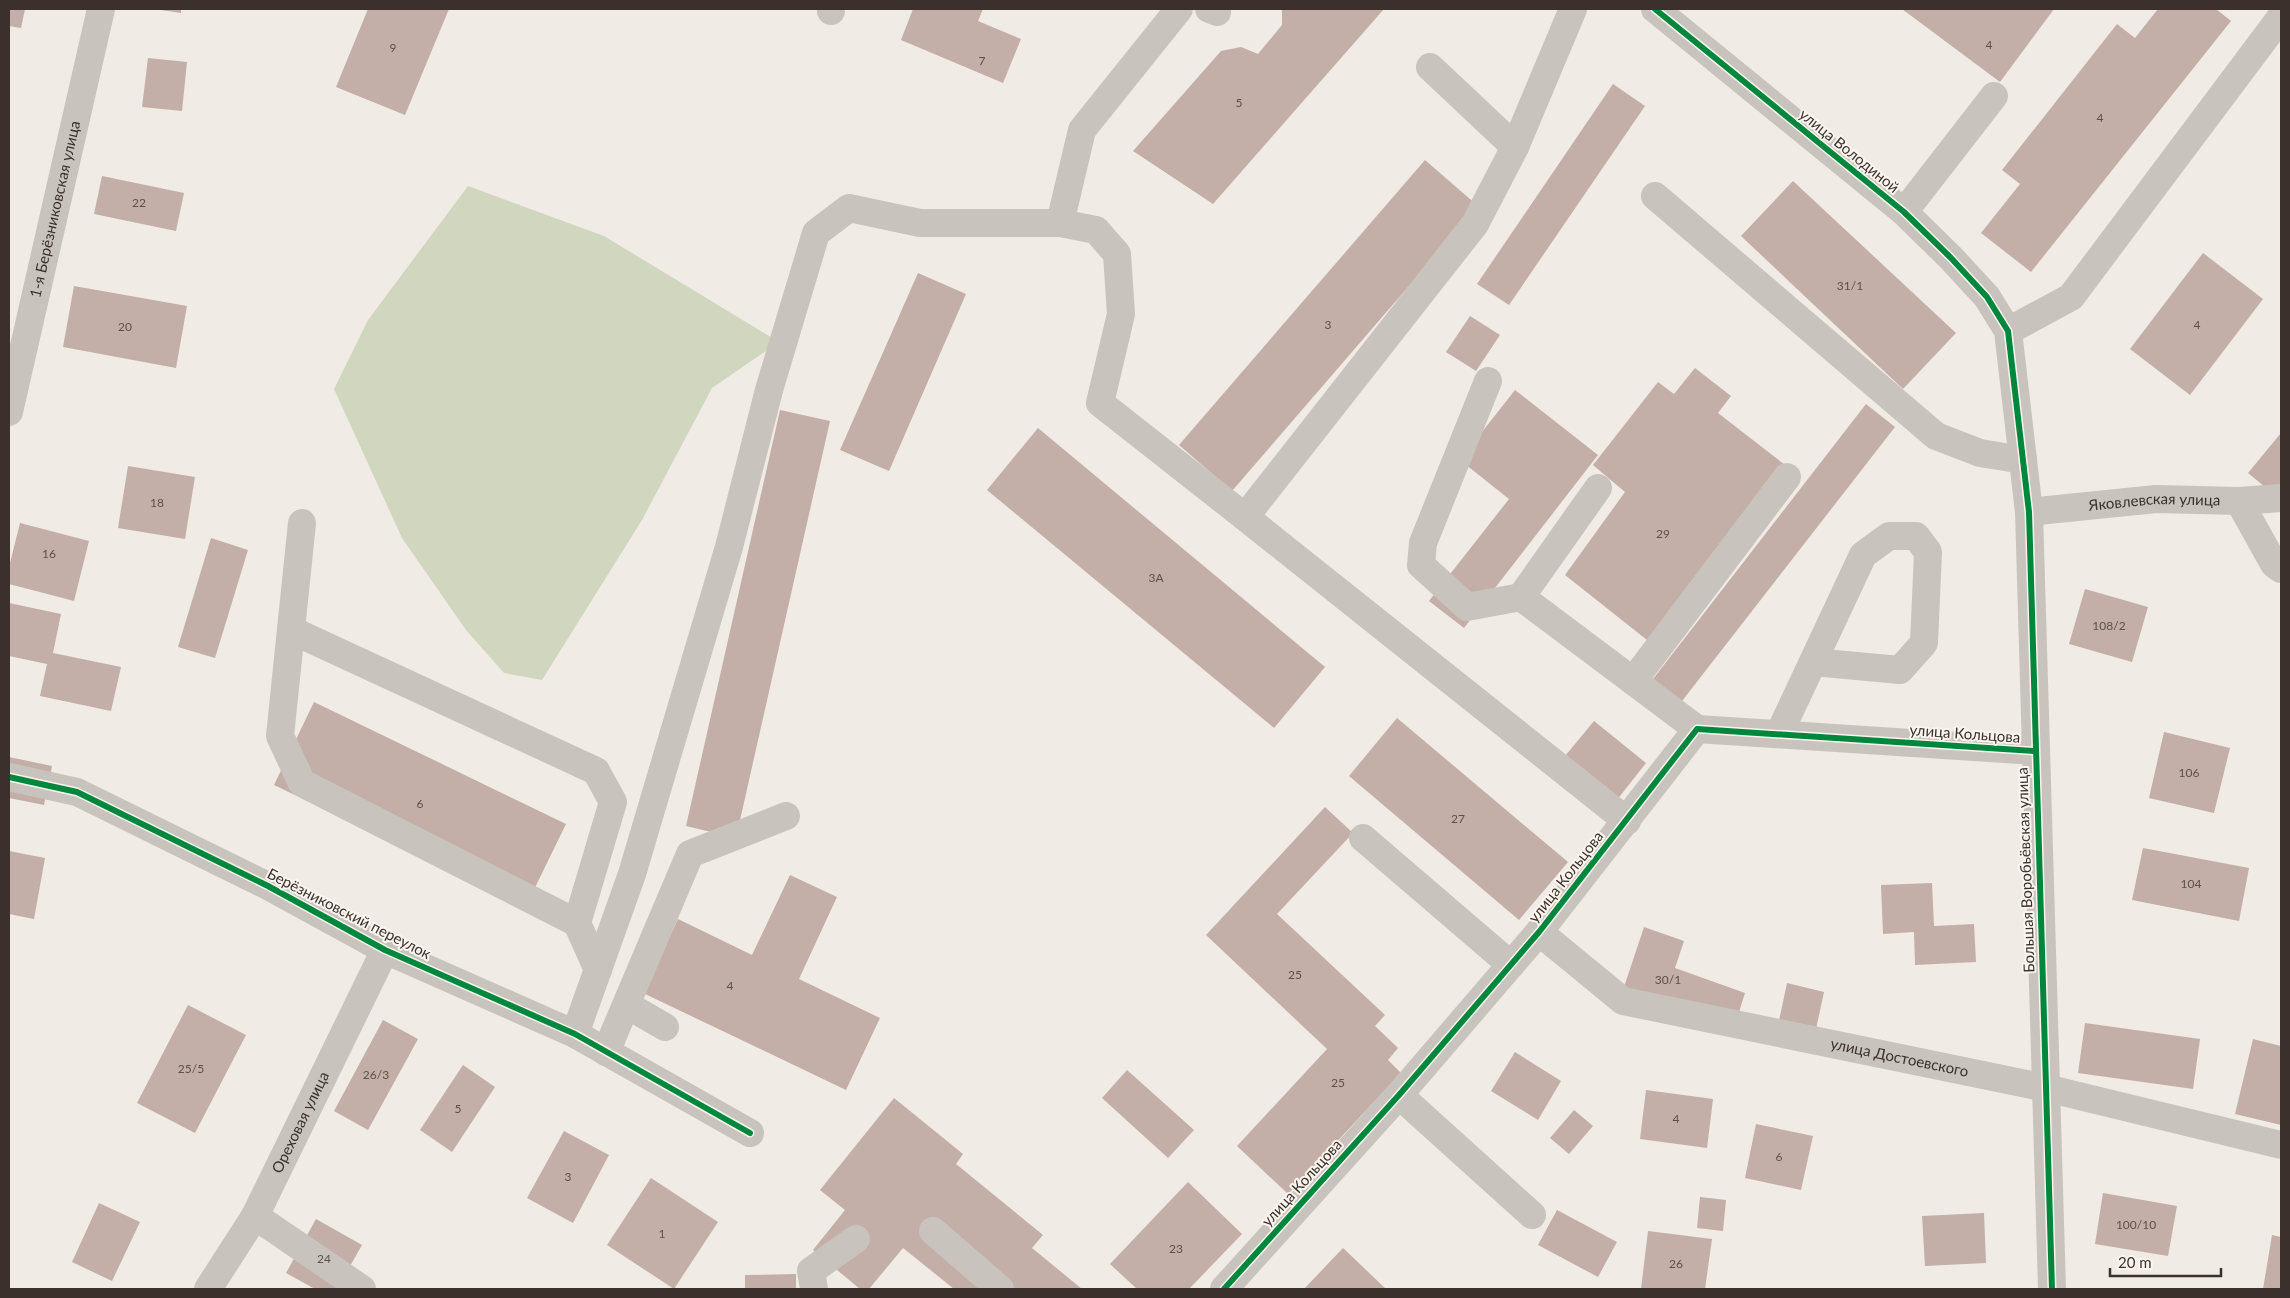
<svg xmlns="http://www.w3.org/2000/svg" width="2290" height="1298" viewBox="0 0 2290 1298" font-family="Lato,sans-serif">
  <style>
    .green { fill: #d1d6bf }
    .building { fill: #c3afa7 }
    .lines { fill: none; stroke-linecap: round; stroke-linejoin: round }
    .minor { stroke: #c9c3be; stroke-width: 28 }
    .cycleway-casing { stroke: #fbf5ee; stroke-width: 9 }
    .cycleway { stroke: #00873e; stroke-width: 6 }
    .labels { text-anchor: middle; stroke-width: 4; stroke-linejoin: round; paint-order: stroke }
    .number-label { font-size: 12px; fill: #5d504a }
    .street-label { font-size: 15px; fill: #3b302b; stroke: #fbf5ee }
  </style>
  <rect width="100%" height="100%" fill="#f0ebe5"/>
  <!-- green -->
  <path class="green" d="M468,186L604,236L779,342L712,388L642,520L542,680L504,673L466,630L402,538L334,389L368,320Z"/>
  <!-- building -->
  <g class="building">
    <path d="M9,9H25L21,28L9,26Z"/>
    <path d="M154,9H181V13Z"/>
    <path d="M368,9H449L405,115L336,87Z"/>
    <path d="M913,9H983L978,21L1021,39L1003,83L901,40Z"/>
    <path d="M1282,9H1384L1213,204L1133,151L1221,51L1241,47L1258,54L1282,25Z"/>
    <path d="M1902,9H2054L2000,82Z"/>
    <path d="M2158,9H2216L2231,21L2031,272L1981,233L2020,184L2002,170L2117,24L2135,38Z"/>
    <path d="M148,58L187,62L182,111L142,107Z"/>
    <path d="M1613,84L1645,106L1509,305L1477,284Z"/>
    <path d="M1425,160L1478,206L1232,491L1179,445Z"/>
    <path d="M102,176L184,193L176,231L94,214Z"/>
    <path d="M1793,181L1956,333L1903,389L1741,236Z"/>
    <path d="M2203,253L2263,299L2190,395L2130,349Z"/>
    <path d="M918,273L966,294L889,471L840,450Z"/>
    <path d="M74,286L187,306L176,368L63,347Z"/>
    <path d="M1470,316L1500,335L1476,371L1446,352Z"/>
    <path d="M1695,368L1731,396L1718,413L1785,465L1647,640L1565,575L1625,492L1593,465L1658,382L1674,394Z"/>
    <path d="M1515,390L1598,455L1464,628L1429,601L1509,499L1460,460Z"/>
    <path d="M1866,404L1895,427L1682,701L1653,679Z"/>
    <path d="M780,410L830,421L736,838L686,826Z"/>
    <path d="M1038,428L1325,667L1274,728L987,490Z"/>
    <path d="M2281,433V500L2248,473Z"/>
    <path d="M128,466L195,477L185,539L118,528Z"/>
    <path d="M20,523L89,541L74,601L9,584V567Z"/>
    <path d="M211,538L248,550L215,658L178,647Z"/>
    <path d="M2085,589L2148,607L2132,662L2069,644Z"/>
    <path d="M9,603L61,614L53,653L121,667L111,711L40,696L47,664L9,656Z"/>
    <path d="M314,702L566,824L526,906L274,785Z"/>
    <path d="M1397,718L1568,862L1519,920L1349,776Z"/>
    <path d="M1594,721L1646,763L1609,810L1556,767Z"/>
    <path d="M2164,732L2230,748L2214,813L2149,798Z"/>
    <path d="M9,757L52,766L44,805L9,798Z"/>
    <path d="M1325,807L1353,833L1277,914L1385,1015L1375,1026L1398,1048L1388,1060L1401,1073L1288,1194L1237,1146L1327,1049L1206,935Z"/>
    <path d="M2143,848L2249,868L2239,921L2132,900Z"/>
    <path d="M9,851L45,858L34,919L9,914Z"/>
    <path d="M790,875L837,897L799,979L880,1018L846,1090L643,993L678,919L752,955Z"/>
    <path d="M1932,883L1934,926L1974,924L1976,962L1915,965L1914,932L1883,934L1881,885Z"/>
    <path d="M1644,927L1684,941L1675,968L1745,993L1732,1034L1621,996Z"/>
    <path d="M1787,983L1824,992L1813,1043L1776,1035Z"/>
    <path d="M188,1005L246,1035L195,1133L137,1103Z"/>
    <path d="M383,1020L418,1039L368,1130L334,1111Z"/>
    <path d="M2085,1023L2200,1039L2193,1089L2078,1073Z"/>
    <path d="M2253,1039L2281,1046V1125L2235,1114Z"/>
    <path d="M1515,1052L1561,1081L1538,1120L1491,1091Z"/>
    <path d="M463,1065L495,1087L452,1152L420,1130Z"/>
    <path d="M1127,1070L1194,1130L1168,1158L1102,1098Z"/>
    <path d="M1646,1090L1713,1099L1707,1148L1640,1139Z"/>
    <path d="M894,1098L963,1154L956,1164L1043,1235L1032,1248L1082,1289H954L903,1248L869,1289H860L813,1250L845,1210L820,1190Z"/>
    <path d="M1574,1110L1593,1126L1569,1154L1550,1138Z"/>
    <path d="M1756,1124L1813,1136L1801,1190L1745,1178Z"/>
    <path d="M564,1131L609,1155L573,1223L527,1198Z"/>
    <path d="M651,1178L718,1222L674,1289L607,1245Z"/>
    <path d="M1188,1182L1242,1234L1189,1289H1137L1110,1264Z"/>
    <path d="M2103,1193L2177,1206L2168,1256L2095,1244Z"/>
    <path d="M1700,1197L1726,1200L1723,1231L1697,1228Z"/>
    <path d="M99,1203L140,1222L112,1281L72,1262Z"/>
    <path d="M1557,1210L1617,1242L1598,1277L1538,1245Z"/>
    <path d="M1984,1213L1986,1263L1925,1266L1922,1216Z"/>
    <path d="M316,1219L362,1245L337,1289H315L286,1273Z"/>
    <path d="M1648,1231L1712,1239L1705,1289H1641Z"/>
    <path d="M2272,1235L2281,1237V1289H2263Z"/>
    <path d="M1343,1248L1386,1289H1304Z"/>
    <path d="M796,1274V1289H745V1275Z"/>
  </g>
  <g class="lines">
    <!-- minor -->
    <g class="minor">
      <path d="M1209,9L1217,12"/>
      <path d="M1655,9L1904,212L1951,258L1987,297L2008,331L2029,512L2052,1289"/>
      <path d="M831,11V9"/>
      <path d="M1430,67L1515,147"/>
      <path d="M1655,196L1936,436L1980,453L2023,460"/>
      <path d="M1904,212L1994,96"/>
      <path d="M1060,223L1096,230L1117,254L1121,314L1100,403L1245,517L1475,224L1515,147L1573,9"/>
      <path d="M2008,331L2071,297L2281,17"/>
      <path d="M1488,381L1423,543L1421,565L1467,607L1521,597L1697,729"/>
      <path id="s1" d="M9,412L101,9"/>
      <path d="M2239,501L2274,564L2281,569"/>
      <path id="s2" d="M2029,512L2156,499L2239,501L2281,498"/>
      <path d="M1245,517L1627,821"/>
      <path d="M302,523L280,736L302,783L577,923L598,970"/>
      <path d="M1521,597L1598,488"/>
      <path d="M291,630L596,771L613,802L577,923"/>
      <path d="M1633,681L1787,477"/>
      <path d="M1779,734L1863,555L1889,536H1916L1928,552L1924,643L1900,670L1813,662"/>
      <path d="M9,777L77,792L268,886L385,950L575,1034L750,1133"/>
      <path d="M1363,838L1511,965"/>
      <path id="s3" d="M1539,932L1623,1001L2046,1088L2281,1145"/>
      <path d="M627,1005L665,1027"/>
      <path d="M575,1034L632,874L729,547L769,390L816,233L849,208L920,223H1060L1082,130L1179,9"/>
      <path d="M606,1052L690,854L786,816"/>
      <path d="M1399,1095L1532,1215"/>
      <path d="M255,1216L362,1289"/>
      <path d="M933,1231L1000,1289"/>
      <path id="s4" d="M208,1289L255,1216L385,950"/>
      <path d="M814,1289L811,1271L856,1239"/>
      <path d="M1224,1289L1399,1095L1539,932L1697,729L2035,751"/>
    </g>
    <defs>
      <g id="cycleway">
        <path d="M1655,9L1904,212L1951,258L1987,297L2008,331L2029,512L2052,1289"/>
        <path d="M9,777L77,792L268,886L385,950L575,1034L750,1133"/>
        <path d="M1224,1289L1399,1095L1539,932L1697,729L2035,751"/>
      </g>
    </defs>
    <!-- cycleway casing -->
    <use href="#cycleway" class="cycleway-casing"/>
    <!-- cycleway -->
    <use href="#cycleway" class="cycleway"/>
  </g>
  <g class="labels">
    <!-- number labels -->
    <g class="number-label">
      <text x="1989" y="49">4</text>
      <text x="393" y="52">9</text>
      <text x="982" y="65">7</text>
      <text x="1239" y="107">5</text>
      <text x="2100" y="122">4</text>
      <text x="139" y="207">22</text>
      <text x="1850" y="290">31/1</text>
      <text x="1328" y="329">3</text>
      <text x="2197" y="329">4</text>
      <text x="125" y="331">20</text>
      <text x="157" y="507">18</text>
      <text x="1663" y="538">29</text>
      <text x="49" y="558">16</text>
      <text x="1156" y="582">3А</text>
      <text x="2109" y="630">108/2</text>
      <text x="2189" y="777">106</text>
      <text x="420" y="808">6</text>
      <text x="1458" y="823">27</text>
      <text x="2191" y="888">104</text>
      <text x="1295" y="979">25</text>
      <text x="1668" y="984">30/1</text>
      <text x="730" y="990">4</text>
      <text x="191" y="1073">25/5</text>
      <text x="376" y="1079">26/3</text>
      <text x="1338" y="1087">25</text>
      <text x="458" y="1113">5</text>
      <text x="1676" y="1123">4</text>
      <text x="1779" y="1161">6</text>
      <text x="568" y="1181">3</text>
      <text x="2136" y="1229">100/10</text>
      <text x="662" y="1238">1</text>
      <text x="1176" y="1253">23</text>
      <text x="324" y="1263">24</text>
      <text x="1676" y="1268">26</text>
    </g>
    <!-- street labels -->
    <g class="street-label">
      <text transform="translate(1849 151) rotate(39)" y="5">улица Володиной</text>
      <text dy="5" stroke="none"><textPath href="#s1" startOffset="208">1-я Берёзниковская улица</textPath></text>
      <text dy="5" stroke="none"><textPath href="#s2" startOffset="126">Яковлевская улица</textPath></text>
      <text transform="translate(1965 734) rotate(4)" y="5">улица Кольцова</text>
      <text transform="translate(2026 870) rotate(-92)" y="5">Большая Воробьёвская улица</text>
      <text transform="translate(1566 877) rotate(-52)" y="5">улица Кольцова</text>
      <text transform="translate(349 914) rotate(27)" y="5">Берёзниковский переулок</text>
      <text dy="5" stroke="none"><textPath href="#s3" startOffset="391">улица Достоевского</textPath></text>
      <text dy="5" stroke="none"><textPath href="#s4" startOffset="191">Ореховая улица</textPath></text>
      <text transform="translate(1302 1183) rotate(-48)" y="5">улица Кольцова</text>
    </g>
  </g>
  <!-- border -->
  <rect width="2290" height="1298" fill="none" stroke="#3b302b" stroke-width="20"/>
  <!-- scale -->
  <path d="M2110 1268v8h111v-8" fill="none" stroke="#3b302b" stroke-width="2.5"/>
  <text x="2118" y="1268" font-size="15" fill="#3b302b" stroke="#fbf5ee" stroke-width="4" paint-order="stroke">20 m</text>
</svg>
